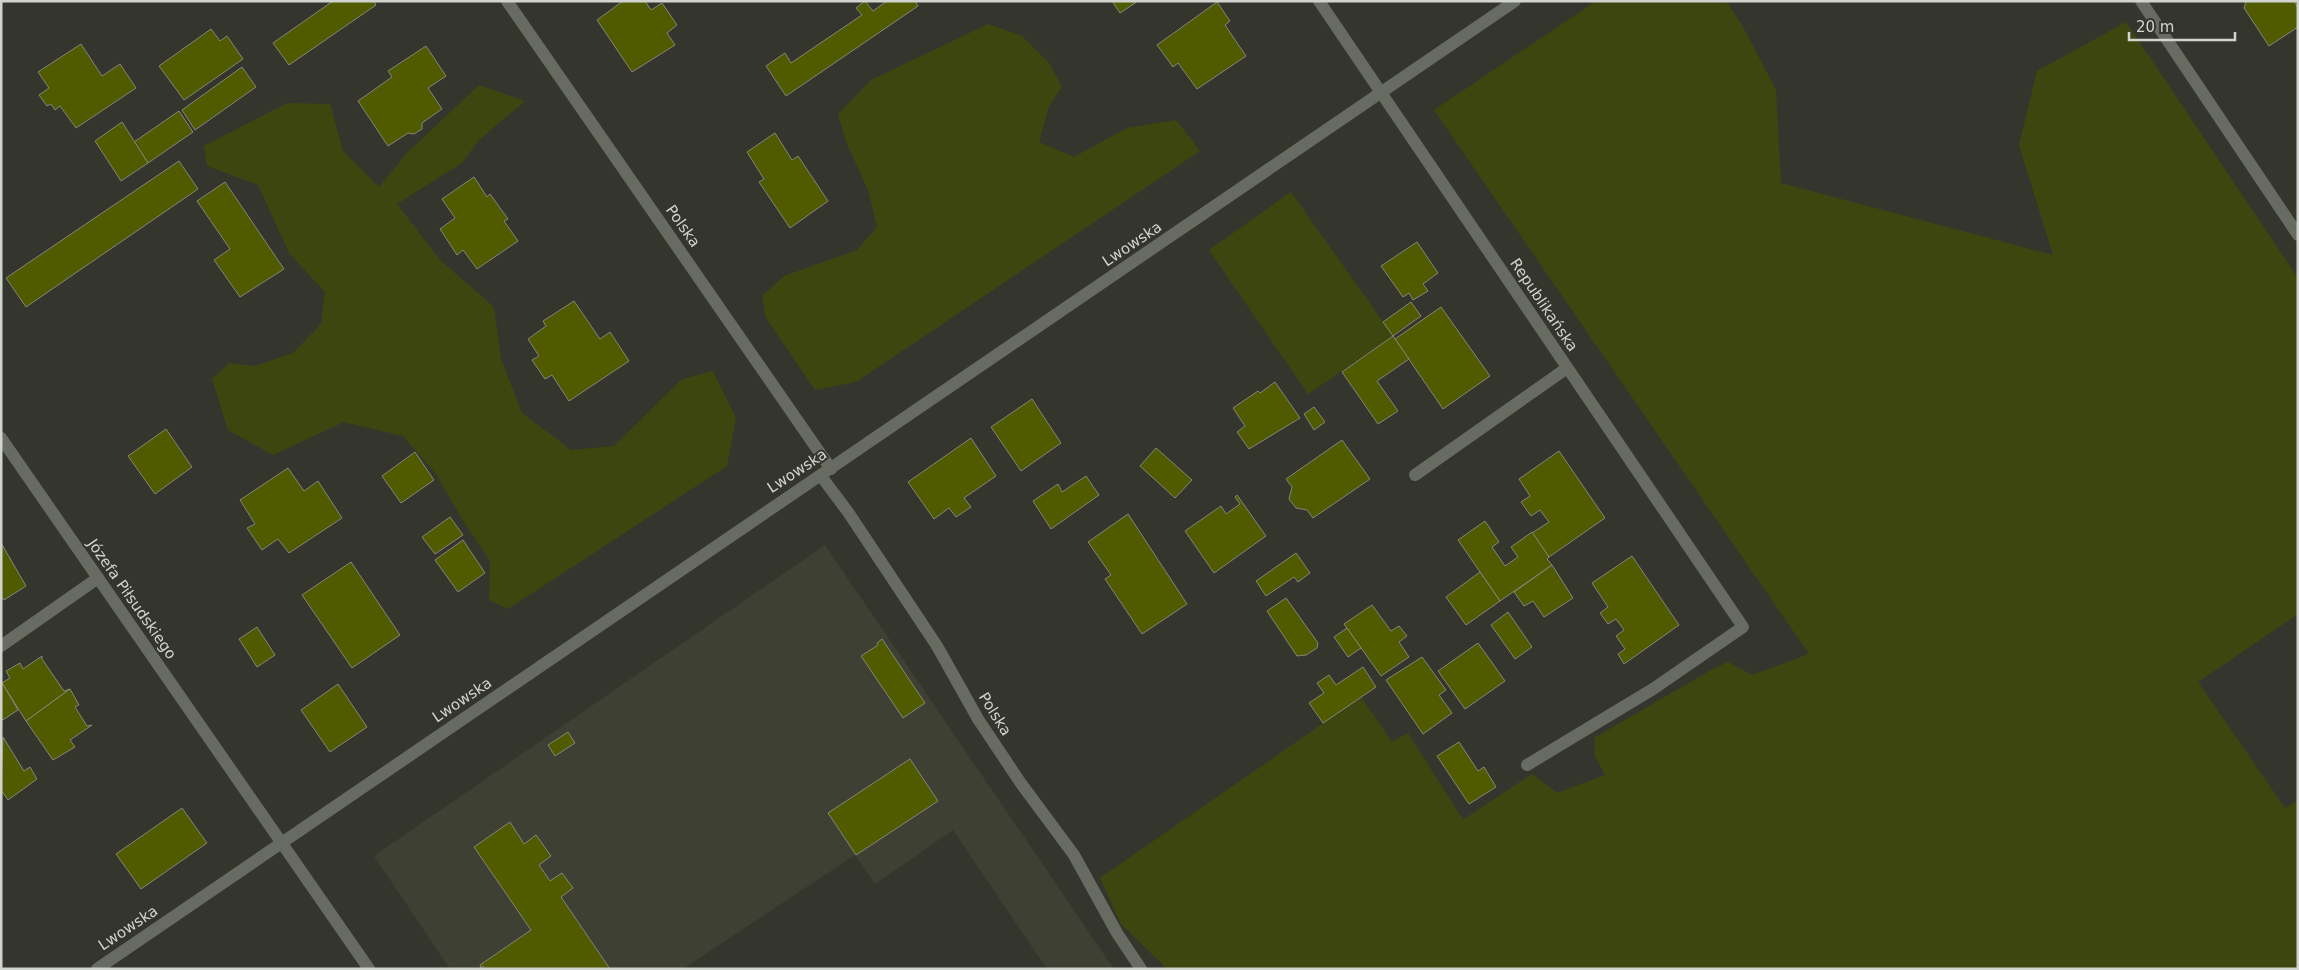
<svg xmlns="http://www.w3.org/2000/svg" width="2299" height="970" viewBox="0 0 2299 970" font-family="'DejaVu Sans',sans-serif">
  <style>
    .built { fill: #3d4032 }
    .green { fill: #3e4610 }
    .building { fill: #505b00; stroke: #84867d }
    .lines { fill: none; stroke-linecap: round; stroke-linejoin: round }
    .minor { stroke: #686b61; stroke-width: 12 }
    .labels { text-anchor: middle; stroke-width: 4; stroke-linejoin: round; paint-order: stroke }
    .street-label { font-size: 15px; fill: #d1d3ce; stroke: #34362d }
  </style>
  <rect width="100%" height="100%" fill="#34362d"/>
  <!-- built -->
  <path class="built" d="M825,545L1114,969H1047L953,830L875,884L855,855L683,969H450L374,856Z"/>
  <!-- green -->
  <g class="green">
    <path d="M1596,1H1726L1742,25L1776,90L1781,183L2053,255L2019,145L2037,71L2126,22L2298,278V614L2198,682L2285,808L2298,800V969H1167L1121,924L1100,878L1361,697L1392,742L1408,733L1463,820L1532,774L1557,793L1605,775L1595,756L1594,738L1711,670L1728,662L1752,675L1809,654L1434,110Z"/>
    <path d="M988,24L1022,36L1049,63L1062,87L1049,106L1039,142L1074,157L1127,128L1176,120L1200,151L856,382L815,390L766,318L762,296L784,276L857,250L877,227L868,190L847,144L838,114L871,80Z"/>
    <path d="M479,85L525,101L479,140L462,163L397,204L440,260L494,307L501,359L522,413L571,450L614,446L682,379L713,371L736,418L727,466L508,609L489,600L490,561L465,524L436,474L403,436L344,422L273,455L228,430L212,379L229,363L255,366L293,353L321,324L325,292L289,253L258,185L207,166L204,146L287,103L330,104L343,151L379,187L406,154Z"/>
    <path d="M1291,192L1393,336L1308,394L1209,250Z"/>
  </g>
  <!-- building -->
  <g class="building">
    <path d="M333,1H374L376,5L289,65L273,43Z"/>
    <path d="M623,1H645L651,10L662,3L677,25L667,33L675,45L632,72L597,20Z"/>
    <path d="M865,1L873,11L887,1H915L918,6L786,96L766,66L785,53L791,63L862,15L856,8Z"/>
    <path d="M1112,1H1138L1120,13Z"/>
    <path d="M2246,1H2294L2298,8V27L2269,46L2244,8Z"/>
    <path d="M1217,2L1230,21L1225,25L1246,56L1197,89L1178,63L1173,67L1157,45Z"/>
    <path d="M211,29L220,41L227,36L243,59L184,100L159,66Z"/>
    <path d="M81,44L102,76L120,64L136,88L76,128L60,106L55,110L51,104L47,106L39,95L49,88L38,72Z"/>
    <path d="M426,46L446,76L428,88L442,109L422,123V129L414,134L408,133L388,146L358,101L392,77L388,71Z"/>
    <path d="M242,67L256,87L195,130L182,110Z"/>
    <path d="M179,111L193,132L148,163L134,142Z"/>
    <path d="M122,122L148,163L121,181L95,141Z"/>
    <path d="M775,133L792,160L798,156L828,201L790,228L759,182L764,179L747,152Z"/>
    <path d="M179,161L198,189L26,307L6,278Z"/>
    <path d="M474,177L487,197L490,194L508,219L504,221L518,241L477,269L463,250L457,255L440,229L455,218L442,199Z"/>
    <path d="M225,182L284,269L240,297L214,260L230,249L197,201Z"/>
    <path d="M1417,242L1438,273L1423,284L1428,291L1413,300L1409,293L1403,297L1381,266Z"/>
    <path d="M574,301L600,339L610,332L629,361L569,401L552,375L545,379L532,360L539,356L528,339L546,326L543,321Z"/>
    <path d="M1411,302L1421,316L1393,336L1383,322Z"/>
    <path d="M1441,307L1490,376L1443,409L1395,339Z"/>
    <path d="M1393,336L1409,359L1377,381L1398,411L1378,424L1342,372Z"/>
    <path d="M1275,382L1300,418L1249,449L1237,432L1245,426L1233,408L1258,391L1260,393Z"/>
    <path d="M1032,399L1061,443L1021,471L991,427Z"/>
    <path d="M1314,407L1325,422L1314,430L1304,414Z"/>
    <path d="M166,429L192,467L155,494L128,456Z"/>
    <path d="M971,438L996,476L964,498L971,507L956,517L949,508L934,519L908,482Z"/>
    <path d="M1342,440L1370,479L1313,518L1307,510L1296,508L1289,499L1292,487L1286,479Z"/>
    <path d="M1156,448L1192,480L1175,498L1140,466Z"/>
    <path d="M1559,451L1605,518L1549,557L1532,533L1549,522L1540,510L1531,516L1521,502L1530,496L1519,479Z"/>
    <path d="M415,452L434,480L401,503L382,476Z"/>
    <path d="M288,468L304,491L318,481L342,518L289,553L278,539L262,550L247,528L255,524L240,500Z"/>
    <path d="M1086,476L1099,495L1051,529L1033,501L1058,484L1062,492Z"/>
    <path d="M1237,495L1266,536L1214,573L1185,531L1221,506L1226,514L1240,504L1235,497Z"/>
    <path d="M1128,514L1187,604L1142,634L1105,579L1111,575L1088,542Z"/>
    <path d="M450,517L463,535L435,554L422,537Z"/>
    <path d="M1485,521L1499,542L1492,547L1505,566L1518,557L1511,547L1532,532L1549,557L1547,559L1552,565L1500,601L1458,540Z"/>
    <path d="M463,540L485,573L458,592L435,560Z"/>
    <path d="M1,543L26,586L4,600L1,596Z"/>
    <path d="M1296,553L1310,573L1298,582L1294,577L1266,596L1256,581Z"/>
    <path d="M1632,556L1679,625L1624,664L1618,654L1625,649L1616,636L1624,630L1616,619L1608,624L1600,613L1608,607L1592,583Z"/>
    <path d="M351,562L400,635L352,668L302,595Z"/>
    <path d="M1552,565L1573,598L1544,617L1533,601L1524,606L1514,592Z"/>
    <path d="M1480,572L1500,601L1466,625L1446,597Z"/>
    <path d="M1286,598L1318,643L1317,648L1306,655L1297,656L1267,611Z"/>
    <path d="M1372,605L1391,631L1399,626L1407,636L1399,642L1409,657L1381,676L1344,624Z"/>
    <path d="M1508,612L1532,647L1515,659L1491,625Z"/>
    <path d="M257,627L275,655L257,667L239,639Z"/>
    <path d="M1347,628L1361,648L1348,657L1334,637Z"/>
    <path d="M882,639L925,703L903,718L861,656L878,645L877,643Z"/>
    <path d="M1478,643L1505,681L1465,709L1438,671Z"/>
    <path d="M42,656V659L64,691L70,689L26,721L2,683L10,678L6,671L20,663L23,669Z"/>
    <path d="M1422,657L1446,690L1439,695L1452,713L1423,734L1386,680Z"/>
    <path d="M1363,667L1376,687L1323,723L1309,703L1324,693L1317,683L1329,675L1336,685Z"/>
    <path d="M1,681L18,710L1,721Z"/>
    <path d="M338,684L367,727L330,752L301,710Z"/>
    <path d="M70,689L79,705L75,707L87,726L92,725L70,740L75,747L53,760L26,721Z"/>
    <path d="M568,732L575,743L555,756L548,745Z"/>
    <path d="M3,737L24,771L30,767L37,779L8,800L1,790Z"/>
    <path d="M1459,742L1478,771L1484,767L1496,787L1469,804L1437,756Z"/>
    <path d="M910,759L938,801L856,855L828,813Z"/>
    <path d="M182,808L207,843L141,889L116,854Z"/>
    <path d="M510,822L524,844L536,835L551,856L539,865L550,881L562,873L573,888L561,897L610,969H485L483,966L481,968L480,965L531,930L474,847Z"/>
  </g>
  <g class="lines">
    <!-- minor -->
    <g class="minor">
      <path d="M507,1L831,469"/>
      <path d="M1319,1L1743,627L1653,689L1527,765"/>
      <path d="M2141,1L2298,235"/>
      <path d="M1,438L369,969"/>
      <path d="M1415,475L1567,368"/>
      <path d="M821,476L848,512L937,646L978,719L1020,782L1074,855L1117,933L1141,969"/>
      <path d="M1,646L98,578"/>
      <path d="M97,969L1515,1"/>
    </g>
  </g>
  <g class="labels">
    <!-- street labels -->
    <g class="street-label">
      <text transform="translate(683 226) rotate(55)" y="5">Polska</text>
      <text transform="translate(1132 244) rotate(-34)" y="5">Lwowska</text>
      <text transform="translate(1544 305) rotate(56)" y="5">Republikańska</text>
      <text transform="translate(797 471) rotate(-33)" y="5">Lwowska</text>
      <text transform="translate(132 599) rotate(55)" y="5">Józefa Piłsudskiego</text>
      <text transform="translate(462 700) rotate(-34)" y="5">Lwowska</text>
      <text transform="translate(995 714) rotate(58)" y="5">Polska</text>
      <text transform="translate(128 928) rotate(-34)" y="5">Lwowska</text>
    </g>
  </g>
  <!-- border -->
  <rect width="2299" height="970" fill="none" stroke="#d1d3ce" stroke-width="5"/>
  <!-- scale -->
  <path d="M2129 32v8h106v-8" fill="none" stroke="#d1d3ce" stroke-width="2.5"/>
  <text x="2136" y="32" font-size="15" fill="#d1d3ce" stroke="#34362d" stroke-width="4" paint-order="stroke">20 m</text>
</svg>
